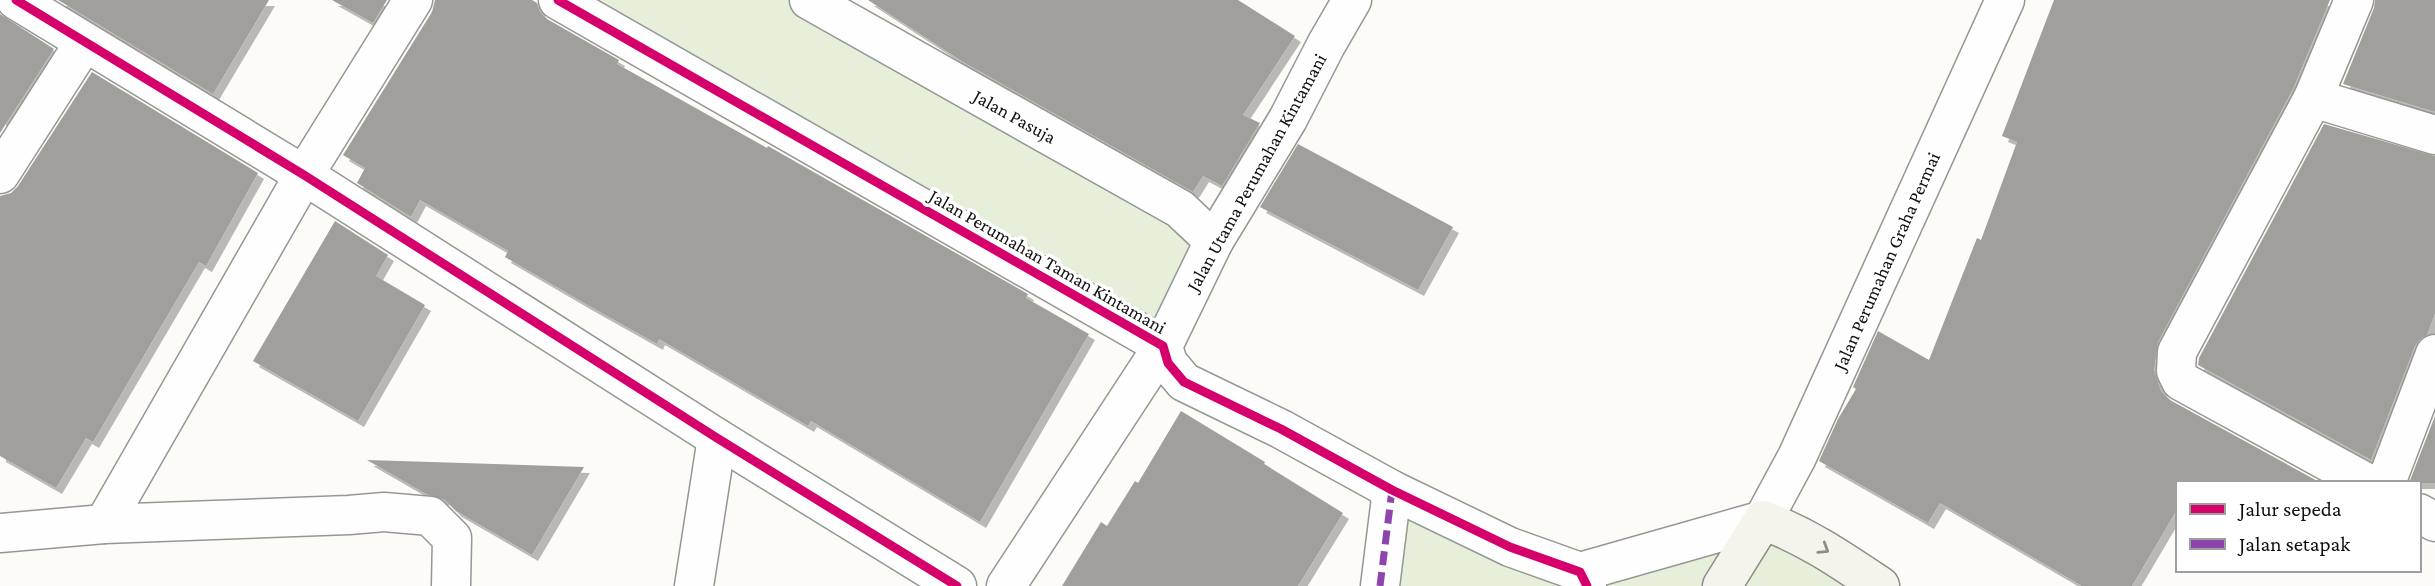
<svg xmlns="http://www.w3.org/2000/svg" width="2435" height="586" viewBox="0 0 2435 586" font-family="'Crimson Pro',serif">
  <style>
    .green { fill: #e6efd9 }
    .building { fill: #a09f9c; filter: url(#shadow) }
    .lines { fill: none; stroke-linecap: round; stroke-linejoin: round }
    .street-casing { stroke: #969694; stroke-width: 41 }
    .secondary-casing { stroke: #8d8c8b; stroke-width: 41 }
    .street { stroke: #fffefe; stroke-width: 38 }
    .secondary { stroke: #f4f3ec; stroke-width: 38 }
    .quiet { stroke: #8e44ad; stroke-width: 7; stroke-dasharray: 14 7; stroke-linecap: butt }
    .cycleway-casing { stroke: #fff; stroke-width: 13 }
    .cycleway { stroke: #d6006c; stroke-width: 9 }
    .oneway { stroke: #8d8d89 }
    .labels { text-anchor: middle; stroke-width: 7; stroke-linejoin: round; paint-order: stroke }
    .street-label { font-size: 19px; fill: #101010; stroke: #fff }
  </style>
  <defs>
    <filter id="shadow"><feDropShadow dx="6" dy="6" stdDeviation="0" flood-color="#0004"/></filter>
  </defs>
  <rect width="100%" height="100%" fill="#fcfbf7"/>
  <!-- green -->
  <g class="green">
    <path d="M558,0H809L1214,241L1163,346Z"/>
    <path d="M1392,490L1580,572L1763,520L1880,586H1380Z"/>
  </g>
  <!-- building -->
  <g class="building">
    <path d="M58,0H269L213,94Z"/>
    <path d="M332,0H387L373,23Z"/>
    <path d="M435,0H532L537,3L540,12L547,19L619,60L617,64L767,148L768,146L1028,294L1026,298L1089,334L980,522L811,421L808,426L659,339L657,344L584,303L505,257L508,251L420,200L411,217L357,183L365,168L343,155L432,12Z"/>
    <path d="M868,0H1238L1295,36L1243,115L1260,123L1222,186L1203,176L1193,192L963,62Z"/>
    <path d="M2054,0H2330L2293,89L2158,342L2154,370L2161,391L2170,400L2321,483H2178V508L2132,586H2082L1940,503L1928,523L1819,461L1838,419L1856,389L1853,387L1878,331L1929,360L1977,238L1981,240L2017,142L2002,136Z"/>
    <path d="M2375,0H2435V112L2343,84L2374,8Z"/>
    <path d="M0,14L54,49L0,133Z"/>
    <path d="M92,72L258,173L206,266L199,262L93,442L86,438L56,488L0,456V196L11,193L18,186Z"/>
    <path d="M2324,124L2435,156V313L2427,335L2421,338L2415,346L2371,460L2198,365L2199,358Z"/>
    <path d="M1298,144L1453,227L1418,290L1260,207Z"/>
    <path d="M335,221L388,255L376,276L425,305L358,421L253,361Z"/>
    <path d="M1181,411L1265,462L1264,464L1343,513L1298,586H1062L1101,522L1107,526L1135,481L1138,483Z"/>
    <path d="M2435,416V483H2409Z"/>
    <path d="M367,460L584,467L532,555L456,511L445,500L426,494Z"/>
  </g>
  <g class="lines">
    <defs>
      <g id="street">
        <path d="M16,0L304,175L717,438L957,586"/>
        <path d="M558,0L1163,346L1168,363L1184,382L1281,429L1392,490L1510,547L1580,572L1587,586"/>
        <path d="M809,0L1180,209L1214,241"/>
        <path d="M2354,0L2313,98L2177,352L2176,371L2181,381L2367,483"/>
        <path d="M2313,98L2435,135"/>
        <path d="M0,174L84,43"/>
        <path d="M2386,483L2435,354"/>
        <path d="M2419,513L2435,522"/>
        <path d="M104,524L304,175L413,0"/>
        <path d="M0,533L104,524L349,515L384,512L430,516L452,538L451,586"/>
        <path d="M1580,572L1763,520L1797,457L2005,0"/>
        <path d="M694,586L717,438"/>
        <path d="M1006,586L1163,346L1214,241L1288,119L1326,45L1352,0"/>
        <path d="M1380,586L1392,490"/>
      </g>
      <path id="secondary" d="M1722,586L1763,520C1808,537 1841,560 1880,586"/>
    </defs>
    <!-- street casing -->
    <use href="#street" class="street-casing"/>
    <!-- secondary casing -->
    <use href="#secondary" class="secondary-casing"/>
    <!-- street -->
    <use href="#street" class="street"/>
    <!-- secondary -->
    <use href="#secondary" class="secondary"/>
    <!-- quiet -->
    <path class="quiet" d="M1380,586L1392,490"/>
    <defs>
      <g id="cycleway">
        <path d="M16,0L304,175L717,438L957,586"/>
        <path d="M558,0L1163,346L1168,363L1184,382L1281,429L1392,490L1510,547L1580,572L1587,586"/>
      </g>
    </defs>
    <!-- cycleway casing -->
    <use href="#cycleway" class="cycleway-casing"/>
    <!-- cycleway -->
    <use href="#cycleway" class="cycleway"/>
  </g>
  <!-- one-way arrows -->
  <defs><path id="oneway-chevron" d="M-2-3.5L2.5 0L-2 3.5" fill="none" stroke-width="1.6" stroke-linecap="round" stroke-linejoin="round" transform="scale(1.75)"/></defs>
  <use class="oneway" href="#oneway-chevron" transform="translate(1824 549) rotate(32)"/>
  <g class="labels">
    <!-- street labels -->
    <g class="street-label">
      <text transform="translate(1015 116) rotate(29)" y="7">Jalan Pasuja</text>
      <text transform="translate(1256 172) rotate(-61)" y="7">Jalan Utama Perumahan Kintamani</text>
      <text transform="translate(1048 261) rotate(30)" y="7">Jalan Perumahan Taman Kintamani</text>
      <text transform="translate(1886 261) rotate(-66)" y="7">Jalan Perumahan Graha Permai</text>
    </g>
  </g>
  <!-- legend -->
  <rect x="2176" y="481" width="245" height="91" fill="#ffffff" stroke="#9f9f9f" stroke-width="2"/>
  <rect x="2190" y="504" width="35" height="10" fill="#d6006c" stroke="#9f9f9f" stroke-width="2"/>
  <text x="2239" y="516" font-size="21" fill="#101010">Jalur sepeda</text>
  <rect x="2190" y="539" width="35" height="10" fill="#8e44ad" stroke="#9f9f9f" stroke-width="2"/>
  <text x="2239" y="551" font-size="21" fill="#101010">Jalan setapak</text>
</svg>
